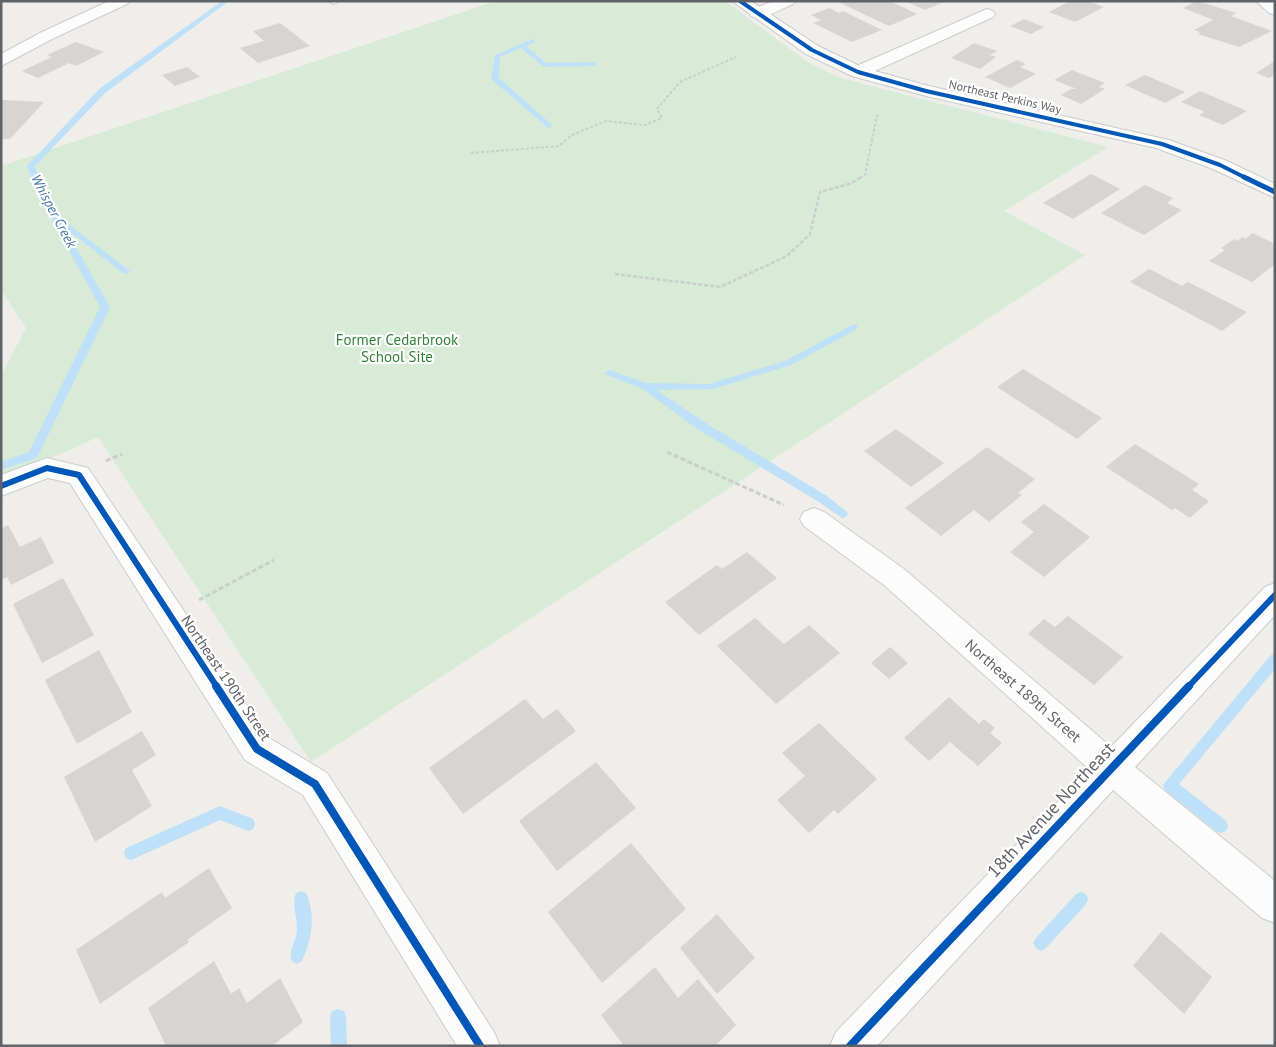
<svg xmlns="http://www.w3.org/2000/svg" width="1276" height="1047" viewBox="0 0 1276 1047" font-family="'PT Sans',sans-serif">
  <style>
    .green { fill: #d8ebd6 }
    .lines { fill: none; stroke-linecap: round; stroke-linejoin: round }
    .stream { fill: #bfe0f9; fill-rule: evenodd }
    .building { fill: #d6d5d3 }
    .lane-casing { stroke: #cbcccc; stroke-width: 2 }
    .street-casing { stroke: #cbcccc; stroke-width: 2 }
    .secondary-casing { stroke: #cacacb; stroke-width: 2 }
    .path-far2 { stroke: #cacfcc; stroke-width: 2; stroke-dasharray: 3 2; stroke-linecap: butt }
    .path-far1 { stroke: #cacfcc; stroke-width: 2.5; stroke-dasharray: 4 2; stroke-linecap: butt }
    .path { stroke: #cacfcc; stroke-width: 3; stroke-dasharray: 5 2.5; stroke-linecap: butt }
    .lane { fill: #fdfcfc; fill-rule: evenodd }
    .street { fill: #fdfcfc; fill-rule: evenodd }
    .secondary { fill: #fdfcfc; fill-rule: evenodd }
    .cycleway-far3-casing { stroke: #fff; stroke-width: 5.5 }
    .cycleway-far2-casing { stroke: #fff; stroke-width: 8 }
    .cycleway-far1-casing { stroke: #fff; stroke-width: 9 }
    .cycleway-casing { stroke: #fff; stroke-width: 11 }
    .cycleway-far3 { stroke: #0057b8; stroke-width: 4 }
    .cycleway-far2 { stroke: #0057b8; stroke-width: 5 }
    .cycleway-far1 { stroke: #0057b8; stroke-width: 6 }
    .cycleway { stroke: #0057b8; stroke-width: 8 }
    .labels { text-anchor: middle; stroke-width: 4.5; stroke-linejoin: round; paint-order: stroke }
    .far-street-label { font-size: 12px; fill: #5f6368; stroke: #fff }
    .far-water-label { font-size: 14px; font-style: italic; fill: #4174aa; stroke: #fff }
    .park-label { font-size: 15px; fill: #348238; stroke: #fff }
    .street-label { font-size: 15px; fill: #5f6368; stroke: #fff }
    .near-street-label { font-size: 18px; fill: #5f6368; stroke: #fff }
  </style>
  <rect width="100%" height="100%" fill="#efeeea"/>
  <!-- green -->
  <path class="green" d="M496,1H725L812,65L844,79L1108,147L1004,211L1085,255L311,762L98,437L1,481V376L26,328L1,290V166Z"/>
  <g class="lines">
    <!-- stream -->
    <g class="stream">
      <path d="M222,1H229L105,93L35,166L45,192L58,216L130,271L126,274L123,273L65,228L110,307L37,458L1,470V462L29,452L100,307L37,192L27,166L99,89Z"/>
      <path d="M533,39L535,40V42L526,46L546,63L594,62L597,64L594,66L544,67L521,48L500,57L499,78L551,124L552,126L548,128L491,79L495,55Z"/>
      <path d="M854,324L857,325V329L791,365L713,389L657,390L704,422L827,496L846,511L848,514L846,517L842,518L819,502L696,428L641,388L607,375L605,373L610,370L646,383L709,384L785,361Z"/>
      <path d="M1275,654V669L1179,784L1226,821L1228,826L1226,831L1221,833L1216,831L1165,790L1163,785L1271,655Z"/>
      <path d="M220,806L253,819L255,824L253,829L248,831L220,820L131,860L126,858L124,853L126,848Z"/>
      <path d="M301,891L306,893C316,916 312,939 302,961L297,964L292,961C287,951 297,941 297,930C298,917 291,905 296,893Z"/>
      <path d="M1081,892L1086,894L1088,899L1086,904L1046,948L1041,951L1036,948L1033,943L1036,938L1076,894Z"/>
      <path d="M338,1009L344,1011L346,1017L347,1046H331L330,1017L332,1011Z"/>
    </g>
  </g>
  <!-- building -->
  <g class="building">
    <path d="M836,1H890L917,14L889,26Z"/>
    <path d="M905,1H946L925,10Z"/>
    <path d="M1070,1H1088L1104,7L1075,22L1049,12Z"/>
    <path d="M1197,1L1233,12L1236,13L1231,16L1272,31L1239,47L1198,34L1200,32L1194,30L1213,20L1183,8Z"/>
    <path d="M829,8L839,13L843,11L882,30L852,42L813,23L821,20L811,15Z"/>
    <path d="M1024,19L1044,27L1031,34L1010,26Z"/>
    <path d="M280,23L310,46L258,63L240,48L264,41L253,31Z"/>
    <path d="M76,42L104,52L76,66L69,63L38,78L22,71L52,57L47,55Z"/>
    <path d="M974,43L997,51L990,55L996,57L980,69L951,58Z"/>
    <path d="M1017,60L1026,64L1020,67L1036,74L1010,88L985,77Z"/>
    <path d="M1273,62L1275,63V75L1269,78L1256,73Z"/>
    <path d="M187,67L200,77L175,86L162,75Z"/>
    <path d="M1072,70L1105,83L1099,87L1105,89L1081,104L1061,95L1071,89H1077L1054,80Z"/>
    <path d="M1145,75L1185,92L1165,103L1125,85Z"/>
    <path d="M1200,91L1247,111L1223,125L1199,115L1205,112L1181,102Z"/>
    <path d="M1,100L44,102L10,139H1Z"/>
    <path d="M1091,174L1120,189L1073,219L1043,203Z"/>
    <path d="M1145,185L1173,198L1167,203L1182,210L1144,235L1101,213Z"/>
    <path d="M1252,233L1275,244V264L1252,282L1209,261L1225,250L1221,248L1234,239L1238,241L1242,237L1246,239Z"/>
    <path d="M1149,269L1182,286L1188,282L1247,312L1222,331L1130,282Z"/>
    <path d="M1023,369L1102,418L1077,439L997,387Z"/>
    <path d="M896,429L944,463L911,487L864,451Z"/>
    <path d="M1135,444L1199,484L1192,490L1209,501L1190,518L1175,508L1172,510L1106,467Z"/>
    <path d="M987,447L1035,479L1018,493L1022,495L989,522L974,510L941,536L905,508Z"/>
    <path d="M1044,504L1090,537L1044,577L1010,552L1034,532L1021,522Z"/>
    <path d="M8,525L20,547L41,537L54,563L11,585L7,577L1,580V529Z"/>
    <path d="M747,552L777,578L699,635L665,602L717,565L722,569Z"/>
    <path d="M63,578L94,635L42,663L13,604Z"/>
    <path d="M1068,616L1123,657L1094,685L1028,634L1044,619L1055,627Z"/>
    <path d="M755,618L784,644L809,625L840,653L776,704L717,646Z"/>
    <path d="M890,647L908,663L889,679L871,663Z"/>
    <path d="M99,650L132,712L77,744L45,680Z"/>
    <path d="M949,697L979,724L984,719L995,728L990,733L1002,743L978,766L950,742L929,761L904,738Z"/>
    <path d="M525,699L543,719L557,709L576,731L463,814L429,768Z"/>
    <path d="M819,723L877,779L838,814L834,810L809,833L777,800L805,776L782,753Z"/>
    <path d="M142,731L156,755L132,770L152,806L95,842L64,777Z"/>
    <path d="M596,762L636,808L557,871L519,821Z"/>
    <path d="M631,843L686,909L602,983L548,912Z"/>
    <path d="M209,868L232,908L187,940L189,942L100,1004L76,950L162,892L165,898Z"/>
    <path d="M717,914L755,958L717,994L680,948Z"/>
    <path d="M1161,932L1212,977L1184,1014L1133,966Z"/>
    <path d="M214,961L231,994L239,988L247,1003L280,978L303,1022L272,1046H166L148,1008Z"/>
    <path d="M655,967L678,998L698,979L736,1025L715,1046H624L601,1015Z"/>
  </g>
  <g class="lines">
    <defs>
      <path id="lane" d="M339,1L334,4L330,2L331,1Z"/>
      <g id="street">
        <path d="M109,1H130L127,4L54,38L1,66V54L42,32Z"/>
        <path d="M773,1H796L793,4C781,9 764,20 751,16L749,13L751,10Z"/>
        <path d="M1256,1H1274L1275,15L1269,13Z"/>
        <path d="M987,9L993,11L995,14L993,17L864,76H852L849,72L852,68Z"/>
        <path d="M47,458L88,468L269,738L327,773L494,1032L500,1046H457L303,795L245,760L70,483L48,478L1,496V475Z"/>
        <path d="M814,508L824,512L904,569L1111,747L1265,587L1275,583V615L1135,767L1275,881V923L1262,918L1113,790L877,1046H830L836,1032L1089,769L884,585L804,526L800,519L804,512Z"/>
      </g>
      <path id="secondary" d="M732,1H751L818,46L864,68L929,86L1169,140L1227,161L1275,184V198L1213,169L1156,148L926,96L852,76L806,54Z"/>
    </defs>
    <!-- lane casing -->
    <use href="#lane" class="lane-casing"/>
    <!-- street casing -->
    <use href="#street" class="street-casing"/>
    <!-- secondary casing -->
    <use href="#secondary" class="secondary-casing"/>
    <!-- path-far2 -->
    <g class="path-far2">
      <path d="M471,153L559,146L572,135L606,121L645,125L662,118L657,109L680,82L736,57"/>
      <path d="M860,178L865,175L877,115"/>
    </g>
    <!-- path-far1 -->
    <path class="path-far1" d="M615,274L720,287L787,256L810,234L820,192L849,184L862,177"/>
    <!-- path -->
    <g class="path">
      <path d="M667,452L784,505"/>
      <path d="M106,461L122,454"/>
      <path d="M199,600L274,560"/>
    </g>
    <!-- lane -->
    <use href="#lane" class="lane"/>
    <!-- street -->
    <use href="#street" class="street"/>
    <!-- secondary -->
    <use href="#secondary" class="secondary"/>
    <defs>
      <path id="cycleway-far3" d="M740,1L812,50L858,72L926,91L1162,144L1220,165L1246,178"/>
      <path id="cycleway-far2" d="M1244,177L1275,192"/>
      <g id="cycleway-far1">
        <path d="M1,486L47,468L79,475L217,687"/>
        <path d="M1188,687L1275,595"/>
      </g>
      <g id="cycleway">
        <path d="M216,686L257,749L315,784L480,1046"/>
        <path d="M850,1046L1189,686"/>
      </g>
    </defs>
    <!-- cycleway-far3 casing -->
    <use href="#cycleway-far3" class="cycleway-far3-casing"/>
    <!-- cycleway-far2 casing -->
    <use href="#cycleway-far2" class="cycleway-far2-casing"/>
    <!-- cycleway-far1 casing -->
    <use href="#cycleway-far1" class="cycleway-far1-casing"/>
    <!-- cycleway casing -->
    <use href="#cycleway" class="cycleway-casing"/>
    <!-- cycleway-far3 -->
    <use href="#cycleway-far3" class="cycleway-far3"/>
    <!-- cycleway-far2 -->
    <use href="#cycleway-far2" class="cycleway-far2"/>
    <!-- cycleway-far1 -->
    <use href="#cycleway-far1" class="cycleway-far1"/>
    <!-- cycleway -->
    <use href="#cycleway" class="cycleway"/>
  </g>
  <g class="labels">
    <!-- far-street labels -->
    <g class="far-street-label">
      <text transform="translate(1005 97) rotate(13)" y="4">Northeast Perkins Way</text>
    </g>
    <!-- far-water labels -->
    <g class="far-water-label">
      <text transform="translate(54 211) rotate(62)" y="5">Whisper Creek</text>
    </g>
    <!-- park labels -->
    <g class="park-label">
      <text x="397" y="345">Former Cedarbrook<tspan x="397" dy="17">School Site</tspan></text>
    </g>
    <!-- street labels -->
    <g class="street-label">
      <text transform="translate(226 678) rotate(56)" y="5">Northeast 190th Street</text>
      <text transform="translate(1023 691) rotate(41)" y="5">Northeast 189th Street</text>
    </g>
    <!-- near-street labels -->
    <g class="near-street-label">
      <text transform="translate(1051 810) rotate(-47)" y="6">18th Avenue Northeast</text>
    </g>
  </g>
  <!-- border -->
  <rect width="1276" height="1047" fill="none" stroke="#5f6368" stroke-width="5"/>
</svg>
